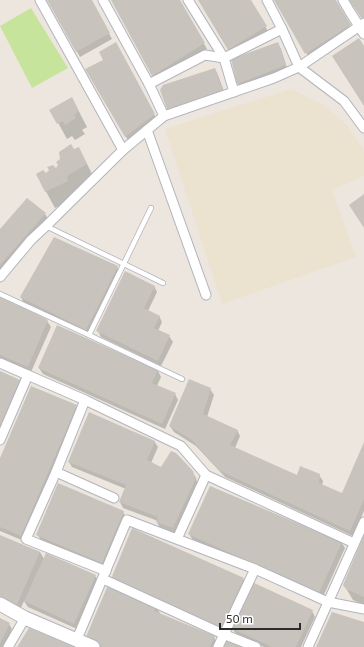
<svg xmlns="http://www.w3.org/2000/svg" width="364" height="647" viewBox="0 0 364 647" font-family="'Exo 2',sans-serif">
  <style>
    .education { fill: #ece2d0 }
    .pitch { fill: #c7e49c }
    .shadow { fill: #0003 }
    .building { fill: #c8c4bd }
    .lines { fill: none; stroke-linecap: round; stroke-linejoin: round }
    .lane-casing { stroke: #b2b5be; stroke-width: 6 }
    .street-casing { stroke: #b2b5be; stroke-width: 11 }
    .secondary-casing { stroke: #b2b5be; stroke-width: 15 }
    .lane { stroke: #fff; stroke-width: 4.5 }
    .street { stroke: #fff; stroke-width: 9 }
    .secondary { stroke: #fff; stroke-width: 13 }
  </style>
  <rect width="100%" height="100%" fill="#ece6df"/>
  <!-- education -->
  <path class="education" d="M291,89L324,105L346,124L364,150V176L332,190L356,257L222,304L165,129Z"/>
  <!-- pitch -->
  <path class="pitch" d="M31,8L68,68L32,88L0,26Z"/>
  <!-- shadow -->
  <g class="shadow">
    <path d="M48,0H91L112,39L80,57Z"/>
    <path d="M112,0H179L207,49L156,82Z"/>
    <path d="M199,0H250L269,33L232,55Z"/>
    <path d="M275,0H335L353,32L310,59Z"/>
    <path d="M278,43L281,49L288,71L241,89L238,83Z"/>
    <path d="M116,44L157,120L129,142L87,69L105,61Z"/>
    <path d="M215,69L218,75L226,97L172,117Z"/>
    <path d="M72,98L87,127L82,130L85,134L75,140L72,136L67,139L51,110Z"/>
    <path d="M79,148L95,180L77,197L55,208L37,175L46,174L56,169L74,150Z"/>
    <path d="M45,214L48,219L0,274V230Z"/>
    <path d="M54,238L117,267L120,272L89,335L24,303L21,297Z"/>
    <path d="M154,286L157,292L148,311L159,316L162,322L158,331L169,336L173,342L161,366L101,337L98,331Z"/>
    <path d="M0,296L47,321L51,327L31,372L0,359Z"/>
    <path d="M58,327L158,371L161,377L157,386L175,394L178,400L165,429L43,374L39,368Z"/>
    <path d="M0,372L20,381L23,387L0,439Z"/>
    <path d="M210,389L214,395L207,417L237,430L240,436L235,448L297,476L319,475L323,481L322,485L342,494L364,445V511L353,536L225,477L196,446L174,432L170,426Z"/>
    <path d="M76,406L80,412L24,541L0,531V460Z"/>
    <path d="M154,441L158,447L151,463L162,468L192,472L196,478L198,487L176,534L160,528L157,522L158,521L123,508L120,502L126,489L72,467L69,462Z"/>
    <path d="M123,512L126,517L105,568L41,541L38,535Z"/>
    <path d="M189,534L341,542L345,548L322,599L193,540Z"/>
    <path d="M0,536L40,552L44,559L95,576L99,582L77,629L28,607L24,601L19,612L0,602Z"/>
    <path d="M364,538V605L353,600L344,585Z"/>
    <path d="M243,579L247,585L224,633L115,585Z"/>
    <path d="M156,608L160,613L159,614L214,637L217,643L216,647H94Z"/>
    <path d="M312,611L315,617L301,647H264L236,634L232,628Z"/>
    <path d="M0,620L9,624L12,629L4,647H0Z"/>
  </g>
  <!-- building -->
  <g class="building">
    <path d="M47,0H92L110,33L76,52Z"/>
    <path d="M111,0H180L205,43L152,76Z"/>
    <path d="M198,0H251L267,26L228,50Z"/>
    <path d="M274,0H336L351,25L305,54Z"/>
    <path d="M349,0H364V18L362,19Z"/>
    <path d="M359,38L364,46V106L332,56Z"/>
    <path d="M116,42L155,114L125,137L85,69L103,60L99,52Z"/>
    <path d="M278,42L286,65L237,84L231,59Z"/>
    <path d="M215,68L223,91L168,112L160,90L163,85Z"/>
    <path d="M72,97L79,111L74,115L76,118L65,125L63,121L57,124L49,110Z"/>
    <path d="M71,144L74,149L79,147L87,164L67,176L68,181L45,192L36,174L43,170L46,173L49,170L47,167L53,165L56,168L58,165L56,162L60,159L59,152Z"/>
    <path d="M364,194V228L349,205Z"/>
    <path d="M27,198L46,213L0,265V229Z"/>
    <path d="M54,237L118,266L86,330L20,297Z"/>
    <path d="M125,271L155,286L144,308L160,316L154,328L170,335L158,361L96,331Z"/>
    <path d="M0,295L48,320L28,367L0,355Z"/>
    <path d="M57,325L158,370L152,383L176,393L162,424L38,368Z"/>
    <path d="M0,371L20,380L0,426Z"/>
    <path d="M189,379L211,388L203,414L238,430L230,445L297,475L300,466L320,474L319,483L342,493L364,442V499L350,531L220,471L192,440L169,426Z"/>
    <path d="M31,386L77,405L21,536L0,527V458Z"/>
    <path d="M89,412L155,441L147,460L161,467L171,451L176,453L193,471L195,480L173,528L156,522L158,517L119,502L126,485L68,462Z"/>
    <path d="M58,483L124,511L102,563L36,535Z"/>
    <path d="M210,486L342,542L319,593L188,534Z"/>
    <path d="M132,528L244,578L221,628L111,579Z"/>
    <path d="M0,535L40,552L16,607L0,598Z"/>
    <path d="M364,535V597L346,589L343,585Z"/>
    <path d="M46,553L96,575L74,624L24,601Z"/>
    <path d="M252,582L313,610L296,647H272L231,628Z"/>
    <path d="M108,585L157,607L154,611L215,636L210,647H103L85,639Z"/>
    <path d="M332,612L364,622V647H316Z"/>
    <path d="M0,618L10,623L0,644Z"/>
    <path d="M29,628L75,647H17Z"/>
    <path d="M227,638L249,647H223Z"/>
  </g>
  <g class="lines">
    <defs>
      <g id="lane">
        <path d="M46,226L163,283"/>
        <path d="M0,294L89,335L151,208"/>
        <path d="M89,335L182,379"/>
      </g>
      <g id="street">
        <path d="M40,0L123,150"/>
        <path d="M103,0L149,84L164,116"/>
        <path d="M188,0L224,58L234,92"/>
        <path d="M267,0L282,29L299,67L344,101L364,128"/>
        <path d="M343,0L350,12L364,34"/>
        <path d="M149,84L205,55L224,58L282,29"/>
        <path d="M147,130L206,295"/>
        <path d="M0,277L31,240L46,226L123,150L164,116L274,78L299,67L364,23"/>
        <path d="M0,363L85,400L181,446L206,475L354,543"/>
        <path d="M85,400L56,472L26,539L106,571"/>
        <path d="M0,440L28,375"/>
        <path d="M56,472L114,498"/>
        <path d="M177,539L206,475"/>
        <path d="M103,579L223,634L256,647"/>
        <path d="M77,639L127,520L255,569L328,602L364,609"/>
        <path d="M8,647L25,618"/>
        <path d="M218,647L255,569"/>
        <path d="M308,647L364,522"/>
      </g>
      <path id="secondary" d="M0,604L25,618L93,647"/>
    </defs>
    <!-- lane casing -->
    <use href="#lane" class="lane-casing"/>
    <!-- street casing -->
    <use href="#street" class="street-casing"/>
    <!-- secondary casing -->
    <use href="#secondary" class="secondary-casing"/>
    <!-- lane -->
    <use href="#lane" class="lane"/>
    <!-- street -->
    <use href="#street" class="street"/>
    <!-- secondary -->
    <use href="#secondary" class="secondary"/>
  </g>
  <!-- scale -->
  <path d="M220 623v6h80v-6" fill="none" stroke="#2b2b2b" stroke-width="2"/>
  <text x="226" y="623" font-size="12" fill="#2b2b2b" stroke="#ffffff" stroke-width="3" paint-order="stroke">50 m</text>
</svg>
